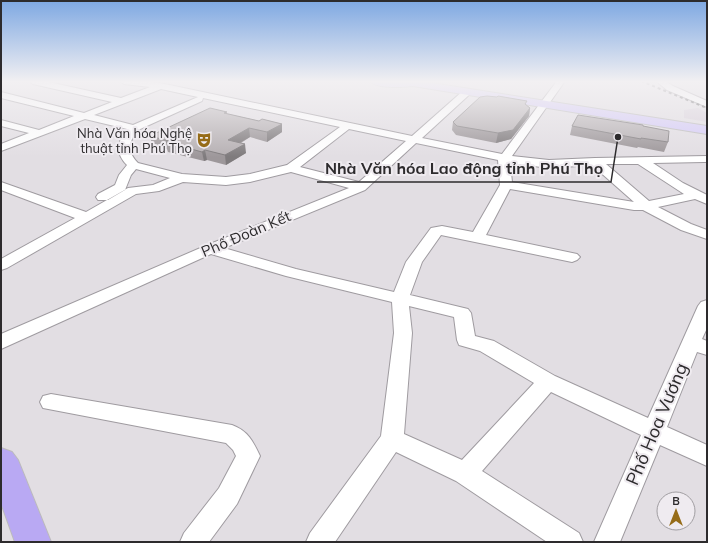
<svg xmlns="http://www.w3.org/2000/svg" width="708" height="543" viewBox="0 0 708 543" font-family="Mulish,sans-serif">
  <style>
    .built { fill: #d9d1db }
    .lines { fill: none; stroke-linecap: round; stroke-linejoin: round }
    .minor-casing { stroke: #9f9ba0; stroke-width: 2 }
    .major-casing { stroke: #bcbbbc; stroke-width: 2 }
    .highway-casing { stroke: #bcbbbc; stroke-width: 2 }
    .minor { fill: #fff; fill-rule: evenodd }
    .major { fill: #d5cbf8; fill-rule: evenodd }
    .highway { fill: #b9a9f3; fill-rule: evenodd }
    .rail { stroke: #636163; stroke-width: 2; stroke-dasharray: 3 3; stroke-linecap: butt }
    .wall { fill: #9d979a }
    .shaded-wall { fill: #7f7b7d }
    .building { fill: #b6b0b3; stroke: #7f7b7d }
    .labels { text-anchor: middle; stroke-width: 4; stroke-linejoin: round; paint-order: stroke }
    .far-poi-label { font-size: 13px; fill: #2d2b2d; stroke: #efebf0; text-anchor: end }
    .street-label { font-size: 15px; fill: #2d2b2d; stroke: #efebf0 }
    .near-street-label { font-size: 18px; fill: #2d2b2d; stroke: #efebf0 }
    .leader { fill: none; stroke: #2d2b2d; stroke-width: 1.5 }
    .callout-dot { fill: #2d2b2d; stroke: #efebf0; stroke-width: 1.5 }
    .callout-label { font-size: 16px; text-anchor: middle; font-weight: bold; fill: #2d2b2d; stroke: #efebf0; stroke-width: 4; stroke-linejoin: round; paint-order: stroke }
  </style>
  <rect width="100%" height="100%" fill="#e2dee3"/>
  <!-- built -->
  <path class="built" d="M698,108L707,113V122L684,118V110Z"/>
  <g class="lines">
    <defs>
      <g id="minor">
        <path d="M29,81H44L121,98L150,87L124,84L120,81H142L160,83L412,136L464,90H470L471,92L470,94L422,138L502,154L557,81H565L512,156L549,160L595,158L707,156V162H704L653,163L683,183L707,195V204L695,199L658,207L691,224L707,230V239L681,230L643,210H634L510,189L486,235L577,254L580,257L577,260L572,262L441,235L422,262L410,295L468,309L471,313L475,336L494,341L555,376L648,418L698,306L701,302L707,300V328L702,339L707,341V355L697,352L667,427L707,445V466L660,445L620,542H594L641,435L551,392L482,471L579,533L583,542H547L456,481L396,452L335,542H306L310,533L381,436L394,333L392,302L286,276L211,254L1,349V334L205,246L349,188L291,172L250,182L226,185L183,182L159,191L136,194L7,268L1,270V259L75,218L1,190V182L86,212L128,188L153,185L170,178L136,169L131,175L125,190L108,200H98L96,197L98,194L115,185L119,175L127,165C115,153 117,142 127,129L85,119L1,151V144L29,133L1,126V120L39,130L74,116L1,98V92L84,113L112,102L33,84ZM161,89L198,97L133,125L94,115ZM203,98L340,127L287,165L250,174L226,177L182,174L138,163C127,152 128,142 138,130L202,101ZM349,129L406,141L359,182L300,167ZM416,143L498,160L500,185L473,232L442,226L431,228L406,262L394,292L296,269L224,248L365,190ZM510,163L549,168L592,165L634,202L512,182ZM606,164H638L684,194L649,201ZM409,306L454,317L457,340L459,345L480,351L534,383L462,460L404,434L412,333Z"/>
        <path d="M656,81H665L673,86L707,101V107L667,90Z"/>
        <path d="M51,394L232,425C248,431 253,441 260,456L237,504L209,542H180L184,533L219,488L236,456L233,450L226,443L43,408L40,402L43,396Z"/>
      </g>
      <path id="major" d="M370,81H419L707,126V134L413,86C403,87 376,89 370,81Z"/>
      <path id="highway" d="M1,448L12,452L18,460L51,542H15L1,503Z"/>
    </defs>
    <!-- minor casing -->
    <use href="#minor" class="minor-casing"/>
    <!-- major casing -->
    <use href="#major" class="major-casing"/>
    <!-- highway casing -->
    <use href="#highway" class="highway-casing"/>
    <!-- minor -->
    <use href="#minor" class="minor"/>
    <!-- major -->
    <use href="#major" class="major"/>
    <!-- highway -->
    <use href="#highway" class="highway"/>
    <!-- rail -->
    <path class="rail" d="M641,81L707,108"/>
  </g>
  <!-- wall -->
  <g class="wall">
    <path d="M526,105L530,108L529,116L511,139L496,143L456,135L452,130L453,122Z"/>
    <path d="M228,114L259,121L282,124V132L267,142L250,137L241,143L246,153L226,165L207,160L204,161L168,152L167,149L152,145L150,136Z"/>
    <path d="M572,126H643L668,142L664,152L638,147L637,148L570,135Z"/>
  </g>
  <!-- shaded-wall -->
  <g class="shaded-wall">
    <path d="M530,108L529,116L511,139L496,143L498,133Z"/>
    <path d="M282,124V132L267,142V132Z"/>
    <path d="M249,128L250,137L229,149L228,140Z"/>
    <path d="M245,144L246,153L226,165L225,155Z"/>
    <path d="M205,150L207,160L204,161L202,152Z"/>
  </g>
  <!-- building -->
  <g class="building">
    <path d="M487,96L497,97L498,96L527,101L525,104L530,108L513,130L498,133L457,126L453,122L480,97Z"/>
    <path d="M210,108L227,112L224,113L259,121L262,119L282,124L267,132L249,128L228,140L245,144L225,155L205,150L202,152L166,142L169,141L150,136Z"/>
    <path d="M578,115L643,125V126L669,131L668,142L641,138V139L572,126Z"/>
  </g>
  <!-- sky -->
  <linearGradient id="sky" x2="0" y2="1"><stop stop-color="#7ea8e2"/><stop offset="0.52" stop-color="#f2f0f2"/><stop offset="1" stop-color="#f2f0f2" stop-opacity="0"/></linearGradient>
  <rect width="708" height="157" fill="url(#sky)"/>
  <!-- icons -->
  <defs>
    <symbol id="theatre-bare" viewBox="-9 -9 18 18"><path d="M-5-5.5Q0-4 5-5.5V0Q5 5 0 6Q-5 5-5 0ZM-3.3-2.5H-1v1.5H-3.3ZM1-2.5H3.3v1.5H1ZM-2.8 1Q0 5.5 2.8 1Z" fill="#966c18" stroke="#efebf0" stroke-width="2.5" paint-order="stroke"/></symbol>
  </defs>
  <g fill-rule="evenodd">
    <use href="#theatre-bare" x="193" y="129" width="22" height="22"/>
  </g>
  <g class="labels">
    <!-- far-poi labels -->
    <g class="far-poi-label">
      <text x="192" y="138">Nhà Văn hóa Nghệ<tspan x="192" dy="15">thuật tỉnh Phú Thọ</tspan></text>
    </g>
    <!-- street labels -->
    <g class="street-label">
      <text transform="translate(246 234) rotate(-23)" y="5">Phố Đoàn Kết</text>
    </g>
    <!-- near-street labels -->
    <g class="near-street-label">
      <text transform="translate(657 424) rotate(-67)" y="6">Phố Hoa Vương</text>
    </g>
  </g>
  <!-- callouts -->
  <path class="leader" d="M618 137L611 182H317"/>
  <circle class="callout-dot" cx="618" cy="137" r="4"/>
  <g class="callout-label">
    <text x="464" y="174">Nhà Văn hóa Lao động tỉnh Phú Thọ</text>
  </g>
  <!-- border -->
  <rect width="708" height="543" fill="none" stroke="#2d2b2d" stroke-width="4"/>
  <!-- north arrow -->
  <g transform="translate(676 511)"><circle r="19" fill="#efebf0" stroke="#a19ea2"/>
  <path d="M0-3L7 15L0 10L-7 15Z" fill="#966c18"/>
  <text y="-6" font-size="11" font-weight="bold" text-anchor="middle" fill="#2d2b2d">B</text>
  </g>
</svg>
